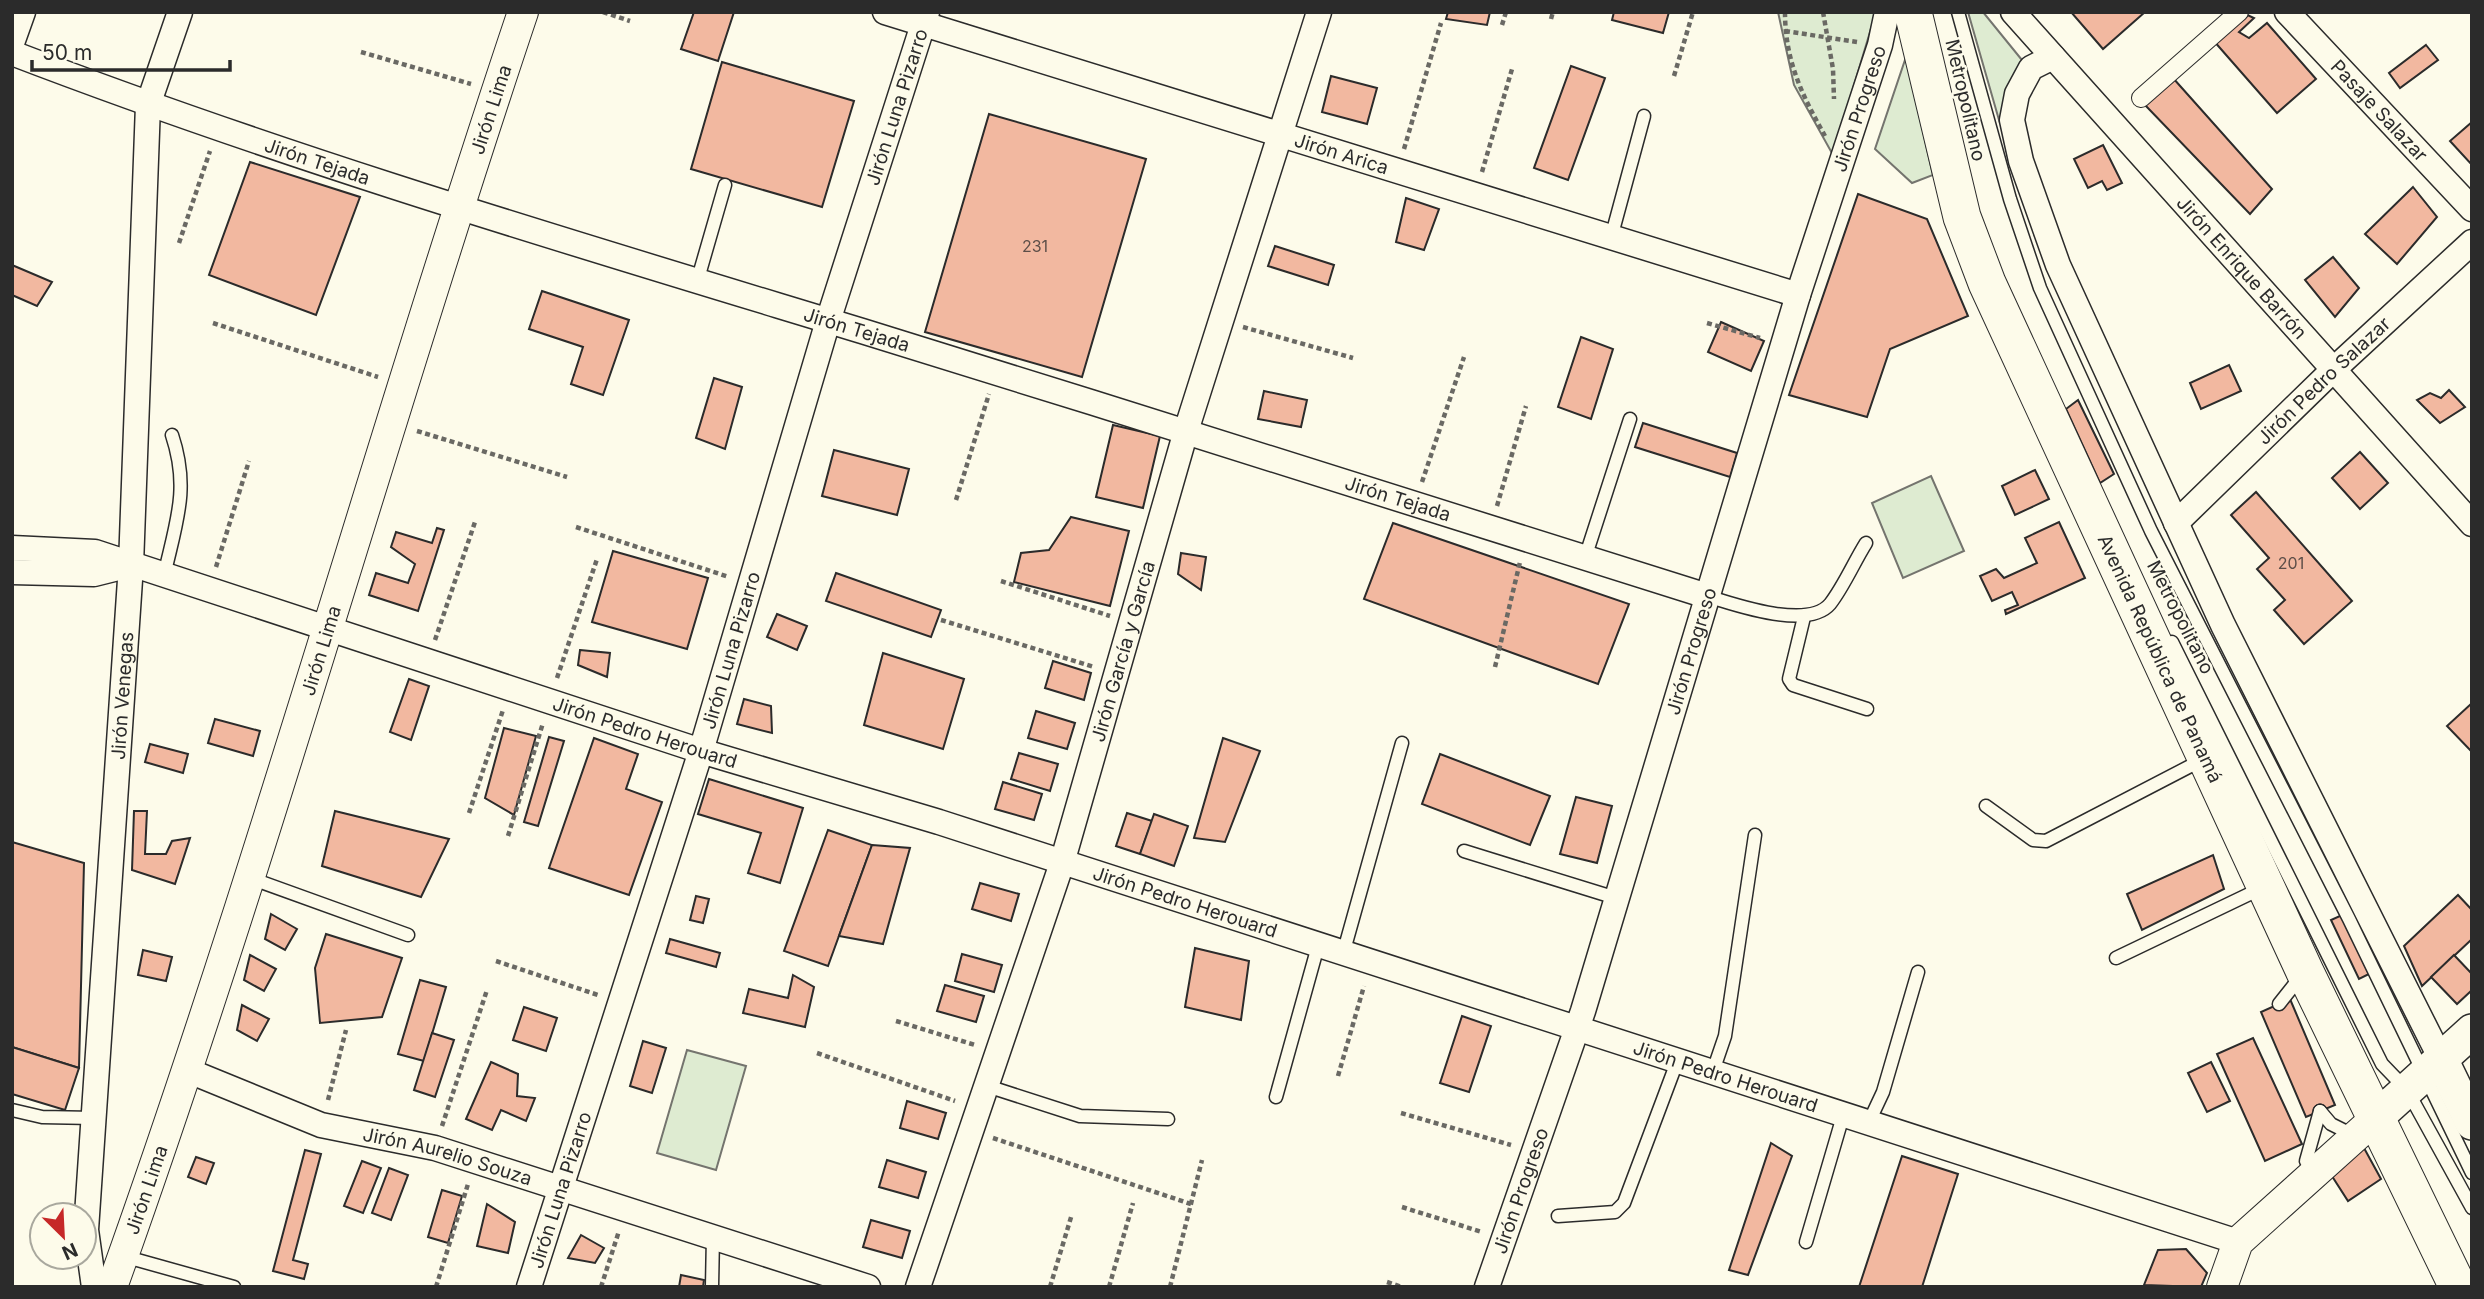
<svg xmlns="http://www.w3.org/2000/svg" width="2484" height="1299" viewBox="0 0 2484 1299" font-family="Inter,sans-serif">
  <style>
    .green { fill: #deebd1; stroke: #74746e; stroke-width: 2 }
    .building { fill: #f2b8a0; stroke: #2b2b2b; stroke-width: 2 }
    .lines { fill: none; stroke-linecap: round; stroke-linejoin: round }
    .service-casing { stroke: #2b2b2b; stroke-width: 15 }
    .pedestrian-casing { stroke: #2b2b2b; stroke-width: 20 }
    .minor-casing { stroke: #2b2b2b; stroke-width: 27 }
    .tertiary-casing { stroke: #2b2b2b; stroke-width: 32 }
    .secondary-casing { stroke: #2b2b2b; stroke-width: 36 }
    .primary-casing { stroke: #2b2b2b; stroke-width: 39 }
    .path { stroke: #6a6964; stroke-width: 4.5; stroke-dasharray: 5 3.5; stroke-linecap: butt }
    .service { stroke: #fdfbea; stroke-width: 12 }
    .pedestrian { stroke: #fdfbea; stroke-width: 18 }
    .minor { stroke: #fdfbea; stroke-width: 24 }
    .tertiary { stroke: #fdfbea; stroke-width: 30 }
    .secondary { stroke: #fdfbea; stroke-width: 33 }
    .primary { stroke: #fdfbea; stroke-width: 37 }
    .labels { text-anchor: middle; stroke-width: 5; stroke-linejoin: round; paint-order: stroke }
    .number-label { font-size: 16px; fill: #5d4e48 }
    .street-label { font-size: 19px; fill: #2b2b2b; stroke: #fdfbea }
  </style>
  <rect width="100%" height="100%" fill="#fdfbea"/>
  <!-- green -->
  <g class="green">
    <path d="M1778,12H1876L1833,155L1794,85Z"/>
    <path d="M1968,12H1983L2026,65L1999,120Z"/>
    <path d="M1906,57L1933,175L1912,183L1875,149Z"/>
    <path d="M1931,476L1964,551L1903,578L1872,503Z"/>
    <path d="M687,1050L746,1066L716,1170L657,1153Z"/>
  </g>
  <!-- building -->
  <g class="building">
    <path d="M694,12H734L718,61L681,49Z"/>
    <path d="M1448,12H1490L1487,25L1446,19Z"/>
    <path d="M1614,12H1669L1663,33L1612,20Z"/>
    <path d="M2071,12H2145L2103,49Z"/>
    <path d="M2243,13L2254,18L2239,32L2249,38L2267,23L2316,79L2277,113L2213,40Z"/>
    <path d="M2426,45L2438,60L2400,88L2389,73Z"/>
    <path d="M722,62L854,101L822,207L691,169Z"/>
    <path d="M1571,66L1605,78L1568,180L1534,168Z"/>
    <path d="M1331,76L1377,88L1367,124L1322,112Z"/>
    <path d="M2173,78L2272,189L2250,214L2145,105Z"/>
    <path d="M989,114L1146,159L1082,377L925,332Z"/>
    <path d="M2472,122V165L2450,141Z"/>
    <path d="M2103,145L2122,183L2107,190L2102,181L2088,188L2074,159Z"/>
    <path d="M250,162L360,197L316,315L209,275Z"/>
    <path d="M2413,187L2437,217L2397,264L2365,234Z"/>
    <path d="M1858,194L1927,219L1968,316L1890,349L1867,417L1789,395Z"/>
    <path d="M1406,198L1439,209L1424,250L1396,242Z"/>
    <path d="M1275,246L1334,265L1328,285L1268,266Z"/>
    <path d="M2333,257L2359,288L2335,317L2305,280Z"/>
    <path d="M12,265L52,282L37,306L12,295Z"/>
    <path d="M542,291L629,320L603,395L571,384L583,347L529,329Z"/>
    <path d="M1721,322L1764,341L1751,371L1708,352Z"/>
    <path d="M1581,337L1613,349L1591,419L1558,407Z"/>
    <path d="M2229,365L2241,391L2201,409L2190,383Z"/>
    <path d="M714,378L742,387L725,449L696,438Z"/>
    <path d="M2449,390L2465,407L2440,423L2417,400L2430,393L2441,398Z"/>
    <path d="M1264,391L1307,400L1301,427L1258,419Z"/>
    <path d="M2078,400L2114,474L2100,483L2066,409Z"/>
    <path d="M1643,423L1737,453L1730,477L1635,447Z"/>
    <path d="M1113,425L1160,436L1143,508L1096,497Z"/>
    <path d="M834,450L909,469L897,515L822,496Z"/>
    <path d="M2360,452L2388,483L2360,509L2332,478Z"/>
    <path d="M2035,470L2049,499L2015,515L2002,486Z"/>
    <path d="M2256,492L2352,601L2304,644L2274,610L2285,600L2257,569L2269,558L2231,515Z"/>
    <path d="M1071,517L1129,531L1110,606L1014,582L1021,553L1049,550Z"/>
    <path d="M2059,522L2085,578L2006,614L2005,610L2018,605L2012,592L1992,601L1980,576L1996,569L2004,578L2037,563L2025,538Z"/>
    <path d="M1393,523L1629,604L1598,684L1364,599Z"/>
    <path d="M437,528L444,530L418,611L369,595L376,573L408,583L415,564L391,547L396,532L432,543Z"/>
    <path d="M613,551L708,578L687,649L592,622Z"/>
    <path d="M1181,553L1206,557L1201,590L1178,574Z"/>
    <path d="M836,573L941,610L931,637L826,601Z"/>
    <path d="M777,614L807,626L797,650L767,637Z"/>
    <path d="M580,650L610,653L607,677L578,665Z"/>
    <path d="M883,653L964,679L943,749L864,725Z"/>
    <path d="M1053,661L1091,673L1084,700L1045,688Z"/>
    <path d="M409,679L429,686L411,740L390,732Z"/>
    <path d="M744,699L771,706L772,733L737,724Z"/>
    <path d="M2472,703V752L2447,726Z"/>
    <path d="M1036,711L1075,723L1067,749L1028,738Z"/>
    <path d="M215,719L260,731L253,756L208,743Z"/>
    <path d="M504,728L536,736L514,815L485,798Z"/>
    <path d="M549,737L564,741L538,826L524,822Z"/>
    <path d="M594,738L638,754L626,789L662,802L629,895L549,868Z"/>
    <path d="M1223,738L1260,751L1225,842L1194,838Z"/>
    <path d="M150,744L188,754L183,773L145,762Z"/>
    <path d="M1019,753L1058,764L1050,791L1011,779Z"/>
    <path d="M1440,754L1550,796L1530,845L1422,804Z"/>
    <path d="M709,779L803,808L780,883L748,873L761,833L698,814Z"/>
    <path d="M1003,782L1042,794L1034,820L995,809Z"/>
    <path d="M1576,797L1612,806L1597,863L1560,854Z"/>
    <path d="M134,811H147L145,854H166L172,841L190,838L175,884L132,870Z"/>
    <path d="M335,811L449,839L421,897L322,866Z"/>
    <path d="M1127,813L1152,821L1140,854L1116,846Z"/>
    <path d="M1154,814L1188,826L1174,866L1140,854Z"/>
    <path d="M828,830L872,845L828,966L784,951Z"/>
    <path d="M12,842L84,863L79,1068L12,1047Z"/>
    <path d="M872,845L910,848L883,944L839,936Z"/>
    <path d="M2213,855L2224,889L2142,930L2127,894Z"/>
    <path d="M980,883L1019,894L1011,921L972,909Z"/>
    <path d="M2458,895L2472,910V939L2422,986L2404,946Z"/>
    <path d="M696,896L709,899L703,923L690,920Z"/>
    <path d="M271,914L297,929L285,950L265,939Z"/>
    <path d="M2342,915L2369,974L2359,979L2331,920Z"/>
    <path d="M326,934L402,958L382,1017L320,1023L315,968Z"/>
    <path d="M670,939L720,953L716,967L666,953Z"/>
    <path d="M1195,948L1249,961L1241,1020L1185,1007Z"/>
    <path d="M143,950L172,957L166,981L138,975Z"/>
    <path d="M962,954L1002,965L994,992L955,981Z"/>
    <path d="M250,955L276,969L264,991L244,980Z"/>
    <path d="M2454,955L2472,974V990L2457,1004L2431,977Z"/>
    <path d="M793,975L814,987L805,1027L743,1013L749,989L788,998Z"/>
    <path d="M420,980L446,987L424,1061L398,1054Z"/>
    <path d="M945,985L984,996L976,1022L937,1011Z"/>
    <path d="M2290,999L2335,1105L2306,1117L2261,1012Z"/>
    <path d="M242,1005L269,1019L257,1041L237,1030Z"/>
    <path d="M524,1007L557,1018L546,1051L513,1040Z"/>
    <path d="M1462,1016L1491,1026L1469,1092L1440,1083Z"/>
    <path d="M432,1033L454,1040L435,1097L414,1090Z"/>
    <path d="M2253,1038L2302,1144L2265,1161L2217,1054Z"/>
    <path d="M643,1041L666,1048L652,1093L630,1086Z"/>
    <path d="M12,1047L79,1068L65,1110L12,1094Z"/>
    <path d="M491,1062L518,1074L517,1096L535,1098L526,1121L501,1110L492,1130L466,1119Z"/>
    <path d="M2211,1062L2230,1101L2207,1112L2188,1073Z"/>
    <path d="M907,1101L946,1113L938,1139L900,1128Z"/>
    <path d="M1771,1143L1792,1156L1748,1275L1729,1270Z"/>
    <path d="M2364,1148L2381,1179L2348,1201L2330,1173Z"/>
    <path d="M305,1150L321,1154L293,1260L308,1264L304,1279L273,1271Z"/>
    <path d="M1902,1156L1958,1174L1922,1287H1859Z"/>
    <path d="M196,1157L214,1163L206,1184L188,1177Z"/>
    <path d="M887,1160L926,1172L918,1198L879,1187Z"/>
    <path d="M362,1161L381,1168L363,1213L344,1206Z"/>
    <path d="M389,1168L408,1175L391,1220L372,1213Z"/>
    <path d="M442,1190L462,1196L448,1243L428,1237Z"/>
    <path d="M487,1204L515,1222L508,1253L477,1246Z"/>
    <path d="M871,1220L910,1231L902,1258L863,1247Z"/>
    <path d="M581,1235L604,1248L595,1263L568,1258Z"/>
    <path d="M2186,1249L2207,1273L2201,1287L2144,1285L2158,1250Z"/>
    <path d="M681,1275L704,1280L703,1287H679Z"/>
  </g>
  <g class="lines">
    <defs>
      <g id="service">
        <path d="M1958,12L2010,199L2040,288L2151,531L2349,919L2472,1173"/>
        <path d="M1611,238L1644,116"/>
        <path d="M697,282L725,185"/>
        <path d="M1585,558L1630,419"/>
        <path d="M164,576C176,522 190,489 172,435"/>
        <path d="M1707,596C1735,605 1808,630 1830,604C1844,586 1854,562 1866,543"/>
        <path d="M1804,617L1789,679L1793,685L1867,709"/>
        <path d="M2172,642L2382,1064L2407,1090L2472,1208"/>
        <path d="M1986,806L2033,840L2046,841L2202,760"/>
        <path d="M1464,851L1616,898"/>
        <path d="M250,878L408,935"/>
        <path d="M1343,954L1402,743"/>
        <path d="M2116,958L2262,888"/>
        <path d="M2279,1004L2302,975"/>
        <path d="M1712,1074L1725,1036L1755,835"/>
        <path d="M987,1086L1080,1116L1168,1119"/>
        <path d="M1276,1097L1318,946"/>
        <path d="M12,1110L42,1117L94,1118"/>
        <path d="M2320,1111L2331,1124L2355,1136"/>
        <path d="M1868,1124L1883,1092L1918,972"/>
        <path d="M2313,1173L2306,1161L2320,1111"/>
        <path d="M1558,1216L1615,1212L1624,1203L1677,1062"/>
        <path d="M1806,1242L1843,1116"/>
        <path d="M123,1256L234,1287"/>
        <path d="M712,1287L713,1236"/>
      </g>
      <path id="pedestrian" d="M2141,98L2239,12"/>
      <g id="minor">
        <path id="s1" d="M885,12L1798,295"/>
        <path id="s2" d="M2013,12L2472,524"/>
        <path id="s3" d="M2287,12L2472,209"/>
        <path d="M12,43L23,12"/>
        <path id="s4" d="M12,53C291,160 576,244 862,331C1144,418 1425,507 1707,596"/>
        <path d="M2053,57L2031,68L2017,94L2012,120L2021,161L2058,265L2223,625L2441,1059"/>
        <path id="s5" d="M2176,523L2332,371L2472,242"/>
        <path id="s6" d="M12,548L95,552L701,751L939,822L2238,1242"/>
        <path d="M12,572L94,574L130,565"/>
        <path id="s7" d="M189,1071L321,1125L435,1148L868,1287"/>
        <path id="s8" d="M94,1287L86,1230L131,565L148,105L180,12"/>
        <path id="s9" d="M529,1287L701,751L828,321L927,12"/>
        <path id="s10" d="M918,1287L1062,863L1186,431L1319,12"/>
        <path id="s11" d="M1487,1287L1583,1011L1798,295L1880,45L1887,12"/>
      </g>
      <g id="tertiary">
        <path id="s12" d="M112,1287C263,866 381,435 523,12"/>
        <path d="M2222,1287L2238,1242L2376,1118"/>
      </g>
      <g id="secondary">
        <path d="M2441,1059L2472,1123"/>
        <path d="M2376,1118L2472,1031"/>
      </g>
      <g id="primary">
        <path id="s13" d="M1913,12L1962,217L1987,283L2305,972L2458,1287"/>
      </g>
    </defs>
    <!-- service casing -->
    <use href="#service" class="service-casing"/>
    <!-- pedestrian casing -->
    <use href="#pedestrian" class="pedestrian-casing"/>
    <!-- minor casing -->
    <use href="#minor" class="minor-casing"/>
    <!-- tertiary casing -->
    <use href="#tertiary" class="tertiary-casing"/>
    <!-- secondary casing -->
    <use href="#secondary" class="secondary-casing"/>
    <!-- primary casing -->
    <use href="#primary" class="primary-casing"/>
    <!-- path -->
    <g class="path">
      <path d="M603,12L630,21"/>
      <path d="M1785,12C1785,61 1802,95 1825,136"/>
      <path d="M1823,12L1833,69L1834,99"/>
      <path d="M1551,19L1553,12"/>
      <path d="M1502,25L1506,12"/>
      <path d="M1785,31L1857,42"/>
      <path d="M361,52L471,84"/>
      <path d="M1674,76L1693,12"/>
      <path d="M1404,149L1441,23"/>
      <path d="M1482,172L1512,69"/>
      <path d="M179,243L210,151"/>
      <path d="M213,323L378,377"/>
      <path d="M1707,323L1760,338"/>
      <path d="M1243,327L1353,358"/>
      <path d="M417,431L567,477"/>
      <path d="M1422,482L1464,357"/>
      <path d="M956,500L989,394"/>
      <path d="M1497,506L1526,406"/>
      <path d="M576,527L729,577"/>
      <path d="M216,567L249,461"/>
      <path d="M1001,581L1110,616"/>
      <path d="M941,620L1094,667"/>
      <path d="M435,640L475,522"/>
      <path d="M1495,667L1520,562"/>
      <path d="M557,678L597,559"/>
      <path d="M469,813L503,710"/>
      <path d="M508,836L543,723"/>
      <path d="M496,961L598,995"/>
      <path d="M896,1021L975,1045"/>
      <path d="M817,1053L955,1101"/>
      <path d="M1338,1076L1364,986"/>
      <path d="M328,1100L346,1030"/>
      <path d="M1401,1113L1511,1145"/>
      <path d="M442,1126L487,990"/>
      <path d="M993,1138L1191,1204"/>
      <path d="M1402,1207L1482,1232"/>
      <path d="M1387,1282L1402,1287"/>
      <path d="M436,1287L468,1184"/>
      <path d="M601,1287L619,1231"/>
      <path d="M1050,1287L1072,1214"/>
      <path d="M1109,1287L1133,1203"/>
      <path d="M1170,1287L1202,1160"/>
    </g>
    <!-- service -->
    <use href="#service" class="service"/>
    <!-- pedestrian -->
    <use href="#pedestrian" class="pedestrian"/>
    <!-- minor -->
    <use href="#minor" class="minor"/>
    <!-- tertiary -->
    <use href="#tertiary" class="tertiary"/>
    <!-- secondary -->
    <use href="#secondary" class="secondary"/>
    <!-- primary -->
    <use href="#primary" class="primary"/>
  </g>
  <g class="labels">
    <!-- number labels -->
    <g class="number-label">
      <text x="1035" y="252">231</text>
      <text x="2291" y="569">201</text>
    </g>
    <!-- street labels -->
    <g class="street-label">
      <text transform="translate(1966 100) rotate(77)" y="7">Metropolitano</text>
      <text dy="7" stroke="none"><textPath href="#s9" startOffset="1236">Jirón Luna Pizarro</textPath></text>
      <text dy="7" stroke="none"><textPath href="#s11" startOffset="1236">Jirón Progreso</textPath></text>
      <text dy="7" stroke="none"><textPath href="#s12" startOffset="1237">Jirón Lima</textPath></text>
      <text dy="7" stroke="none"><textPath href="#s3" startOffset="135">Pasaje Salazar</textPath></text>
      <text dy="7" stroke="none"><textPath href="#s1" startOffset="478">Jirón Arica</textPath></text>
      <text dy="7" stroke="none"><textPath href="#s4" startOffset="324">Jirón Tejada</textPath></text>
      <text dy="7" stroke="none"><textPath href="#s2" startOffset="343">Jirón Enrique Barrón</textPath></text>
      <text dy="7" stroke="none"><textPath href="#s4" startOffset="889">Jirón Tejada</textPath></text>
      <text dy="7" stroke="none"><textPath href="#s5" startOffset="205">Jirón Pedro Salazar</textPath></text>
      <text dy="7" stroke="none"><textPath href="#s4" startOffset="1456">Jirón Tejada</textPath></text>
      <text transform="translate(2181 617) rotate(63)" y="7">Metropolitano</text>
      <text dy="7" stroke="none"><textPath href="#s9" startOffset="668">Jirón Luna Pizarro</textPath></text>
      <text dy="7" stroke="none"><textPath href="#s11" startOffset="668">Jirón Progreso</textPath></text>
      <text dy="7" stroke="none"><textPath href="#s12" startOffset="670">Jirón Lima</textPath></text>
      <text dy="7" stroke="none"><textPath href="#s10" startOffset="668">Jirón García y García</textPath></text>
      <text dy="7" stroke="none"><textPath href="#s13" startOffset="695">Avenida República de Panamá</textPath></text>
      <text dy="7" stroke="none"><textPath href="#s8" startOffset="593">Jirón Venegas</textPath></text>
      <text dy="7" stroke="none"><textPath href="#s6" startOffset="662">Jirón Pedro Herouard</textPath></text>
      <text dy="7" stroke="none"><textPath href="#s6" startOffset="1228">Jirón Pedro Herouard</textPath></text>
      <text dy="7" stroke="none"><textPath href="#s6" startOffset="1796">Jirón Pedro Herouard</textPath></text>
      <text dy="7" stroke="none"><textPath href="#s7" startOffset="273">Jirón Aurelio Souza</textPath></text>
      <text dy="7" stroke="none"><textPath href="#s12" startOffset="103">Jirón Lima</textPath></text>
      <text dy="7" stroke="none"><textPath href="#s9" startOffset="102">Jirón Luna Pizarro</textPath></text>
      <text dy="7" stroke="none"><textPath href="#s11" startOffset="102">Jirón Progreso</textPath></text>
    </g>
  </g>
  <!-- border -->
  <rect width="2484" height="1299" fill="none" stroke="#2b2b2b" stroke-width="28"/>
  <!-- north arrow -->
  <g transform="translate(63 1236) rotate(156)"><circle r="33" fill="#fdfbea" stroke="#a9a89e" stroke-width="2"/>
  <path d="M0-5L12 26L0 18L-12 26Z" fill="#c62828"/>
  <text y="-10" font-size="19" font-weight="bold" text-anchor="middle" fill="#2b2b2b">N</text>
  </g>
  <!-- scale -->
  <path d="M32 60v10h198v-10" fill="none" stroke="#2b2b2b" stroke-width="3.5"/>
  <text x="42" y="60" font-size="21" fill="#2b2b2b" stroke="#fdfbea" stroke-width="5" paint-order="stroke">50 m</text>
</svg>
